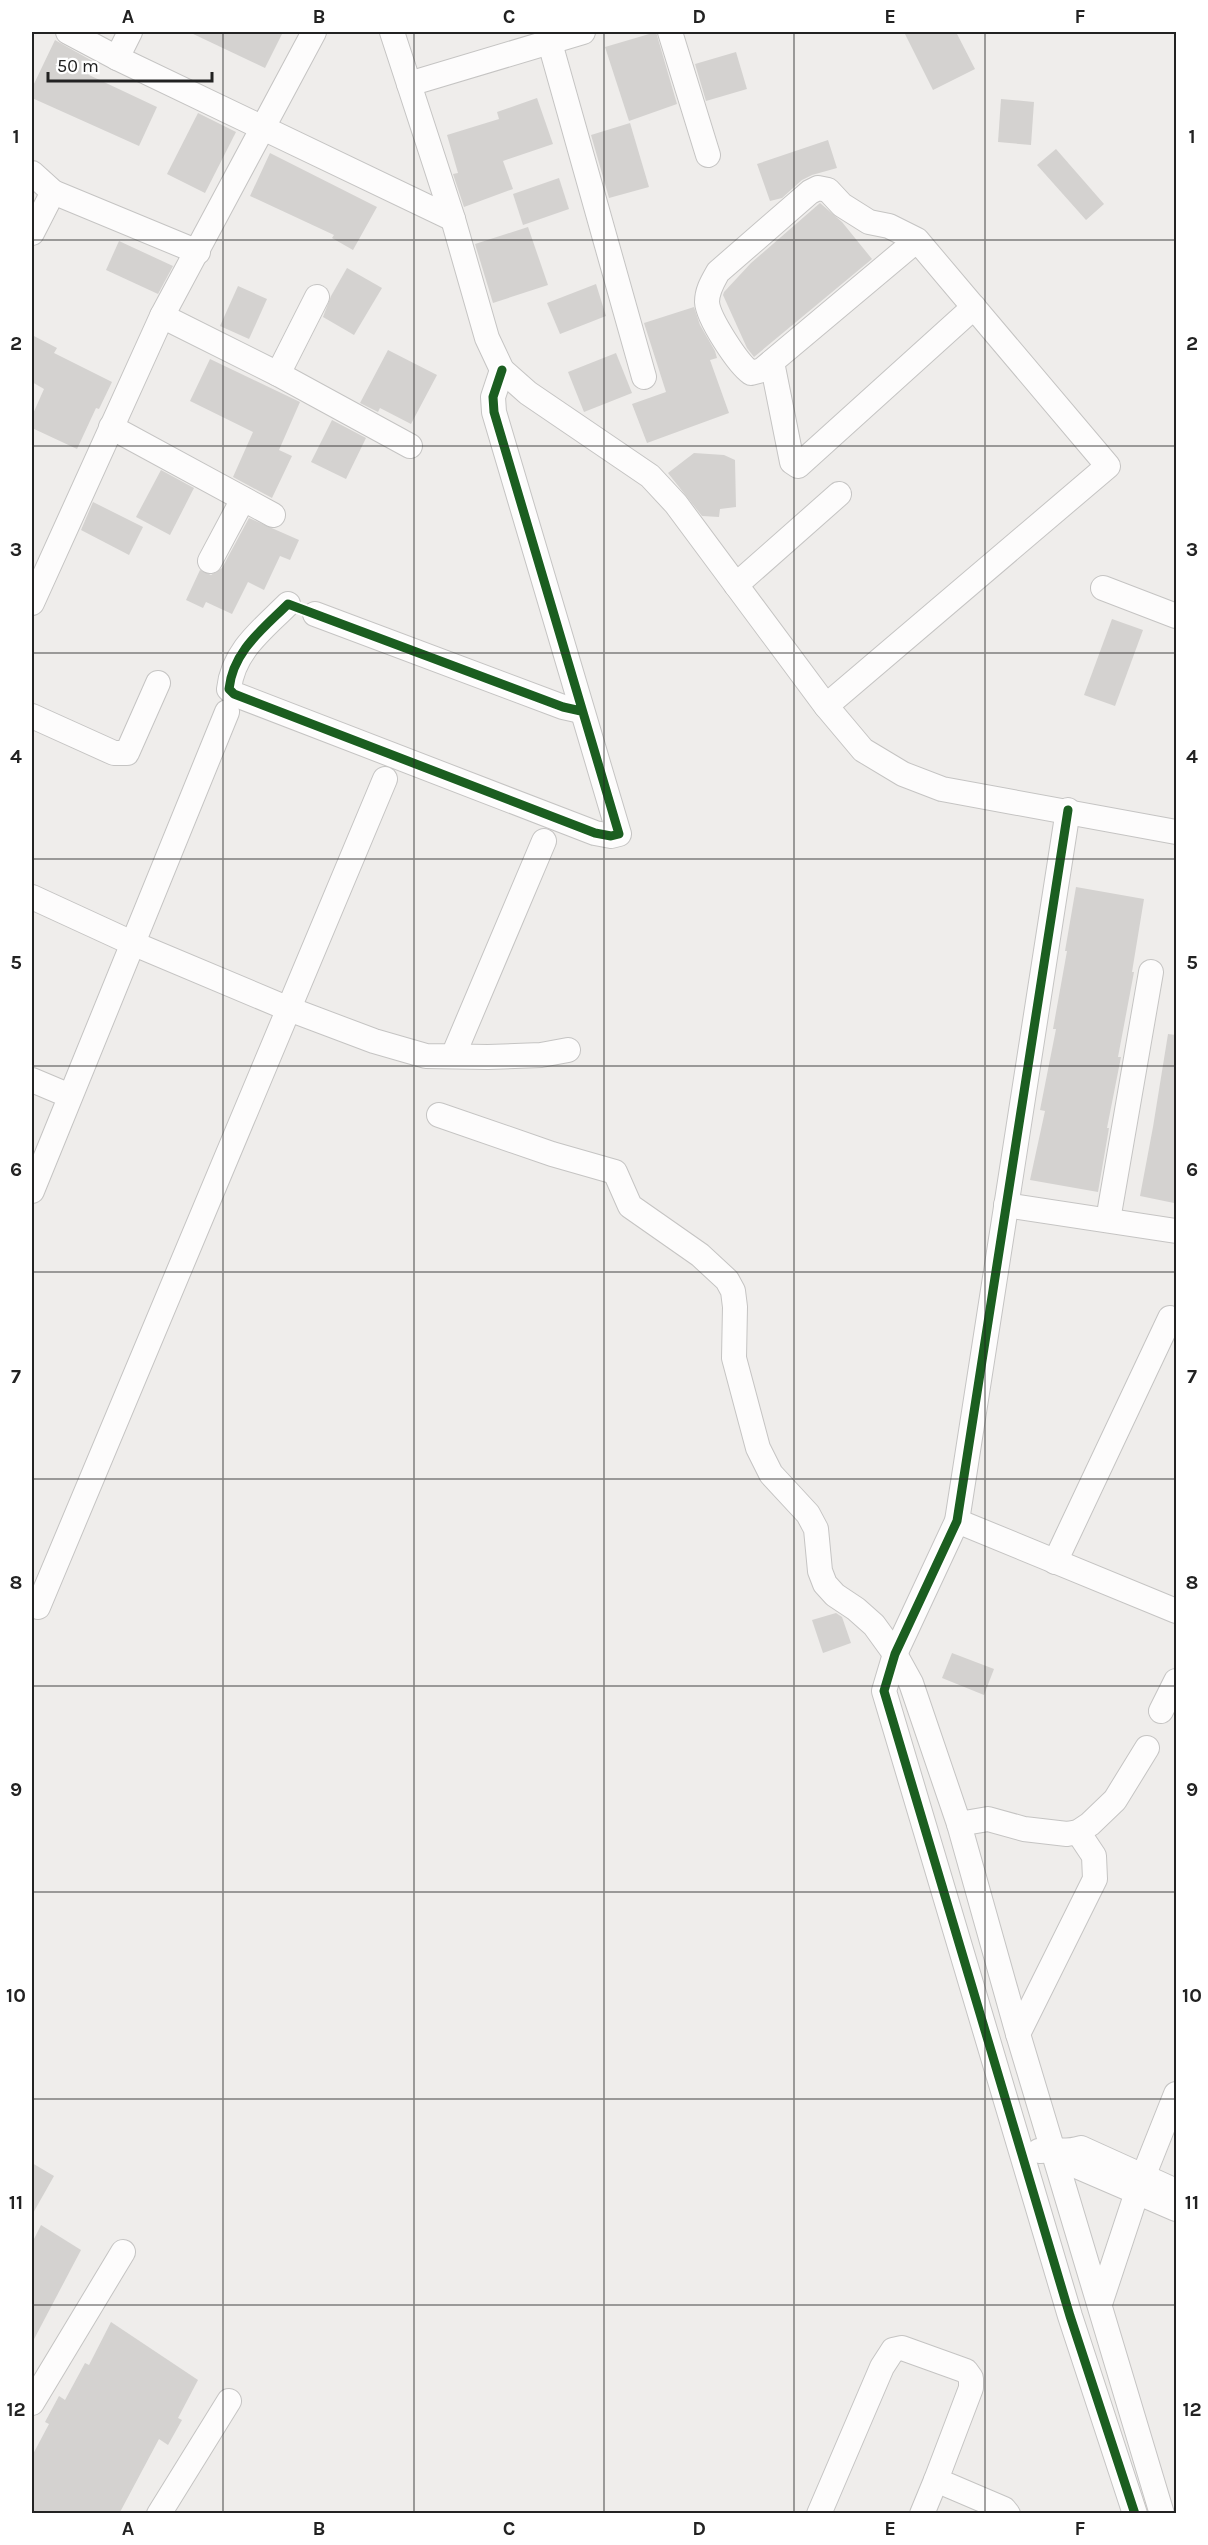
<svg xmlns="http://www.w3.org/2000/svg" width="1208" height="2545" viewBox="0 0 1208 2545" font-family="Karla,sans-serif">
  <style>
    .building { fill: #d4d2d0 }
    .lines { fill: none; stroke-linecap: round; stroke-linejoin: round }
    .minor-casing { stroke: #c5c4c3; stroke-width: 26 }
    .minor { stroke: #fdfcfc; stroke-width: 24 }
    .cycleway-casing { stroke: #fff; stroke-width: 13 }
    .cycleway { stroke: #1b5e20; stroke-width: 9 }
    .grid { fill: none; stroke: #222; stroke-width: 1.5; stroke-opacity: 0.55 }
    .neatline { fill: none; stroke: #222; stroke-width: 2 }
    .grid-label { font-size: 20px; text-anchor: middle; font-weight: bold; fill: #222 }
  </style>
  <rect width="100%" height="100%" fill="#efedeb"/>
  <!-- building -->
  <g class="building">
    <path d="M189,32H283L265,68Z"/>
    <path d="M656,32L677,104L629,121L605,47Z"/>
    <path d="M904,32H956L975,69L933,90Z"/>
    <path d="M55,40L96,63L89,75L157,107L139,146L32,98V88Z"/>
    <path d="M736,52L747,89L706,101L695,64Z"/>
    <path d="M537,98L553,144L503,161L513,189L464,207L453,174L458,173L447,135L499,119L497,112Z"/>
    <path d="M1001,99L1034,102L1031,145L998,142Z"/>
    <path d="M198,113L236,132L205,193L167,174Z"/>
    <path d="M630,123L649,187L609,198L591,135Z"/>
    <path d="M828,140L837,168L812,175L802,180L782,198L770,201L757,164Z"/>
    <path d="M1056,149L1104,204L1086,220L1037,165Z"/>
    <path d="M270,153L377,207L353,250L332,238L334,235L250,196Z"/>
    <path d="M559,178L569,209L523,225L513,194Z"/>
    <path d="M820,203L842,222L872,259L754,357L747,348L723,295L724,292L751,263Z"/>
    <path d="M528,227L548,285L493,303L475,244Z"/>
    <path d="M119,241L173,266L158,294L106,270Z"/>
    <path d="M347,268L382,288L354,335L323,317L331,296Z"/>
    <path d="M596,284L606,316L560,334L547,303Z"/>
    <path d="M238,286L267,299L249,339L220,326Z"/>
    <path d="M694,307L700,325L715,351L717,358L710,360L729,413L647,443L632,404L666,392L644,323Z"/>
    <path d="M32,335L57,348L54,353L112,382L99,409L96,408L77,449L32,428V416L44,389L32,382Z"/>
    <path d="M388,350L437,375L411,424L380,408L378,412L360,403Z"/>
    <path d="M616,353L632,393L584,412L568,372Z"/>
    <path d="M210,359L300,402L279,450L292,456L272,498L233,477L253,432L190,401Z"/>
    <path d="M332,420L366,438L346,479L311,462Z"/>
    <path d="M694,453L724,455L735,460L736,507L720,509L719,517L702,516L668,473Z"/>
    <path d="M161,470L194,488L170,535L136,517Z"/>
    <path d="M93,502L143,527L129,555L81,530Z"/>
    <path d="M249,518L299,540L290,560L280,556L264,590L248,582L232,614L206,602L203,608L186,600L200,570L211,575L222,568Z"/>
    <path d="M1112,619L1143,630L1115,706L1084,695Z"/>
    <path d="M1076,887L1144,899L1132,972H1134L1118,1057H1121L1107,1128H1109L1098,1192L1030,1180L1045,1111L1040,1110L1056,1029H1053L1067,951H1065Z"/>
    <path d="M1168,1034L1176,1035V1188L1174,1203L1140,1196L1153,1127Z"/>
    <path d="M836,1613L842,1617L851,1643L823,1653L812,1620Z"/>
    <path d="M952,1653L994,1669L984,1695L942,1678Z"/>
    <path d="M32,2163L54,2176L32,2215Z"/>
    <path d="M41,2225L81,2250L32,2343V2243Z"/>
    <path d="M111,2322L198,2380L178,2418L182,2420L168,2445L159,2439L119,2514H32V2456L49,2424L45,2422L59,2396L65,2400L85,2363L89,2365Z"/>
  </g>
  <g class="lines">
    <defs>
      <g id="minor">
        <path d="M68,32L117,58L453,219"/>
        <path d="M392,32L453,219L487,338L502,370L528,393L650,476L676,504L826,706L863,750L903,774L942,789L1176,832"/>
        <path d="M670,32L708,155"/>
        <path d="M550,43L644,377"/>
        <path d="M117,58L130,32"/>
        <path d="M409,84L583,32"/>
        <path d="M32,173L53,192L198,252"/>
        <path d="M32,233L53,192"/>
        <path d="M162,316L278,374L410,446"/>
        <path d="M772,362L792,462L798,466L974,307"/>
        <path d="M278,374L317,297"/>
        <path d="M111,427L273,515"/>
        <path d="M210,561L243,499"/>
        <path d="M736,585L839,494"/>
        <path d="M1103,588L1176,616"/>
        <path d="M32,603L162,316L314,32"/>
        <path d="M288,604C263,629 233,651 229,689L234,694L595,833L611,836L619,834L494,412L493,397L502,370"/>
        <path d="M315,614L563,707L581,711"/>
        <path d="M826,706L1108,466L917,240L889,226L869,222L842,205L828,190L818,188L810,192L718,272C713,281 707,290 707,302C708,318 738,364 751,373L762,370L917,240"/>
        <path d="M32,716L114,753H127L158,683"/>
        <path d="M1068,810L957,1521L895,1654L884,1691L1070,2316L1135,2514"/>
        <path d="M32,897L132,943L289,1009L374,1041L426,1056L488,1057L541,1055L568,1050"/>
        <path d="M453,1056L544,841"/>
        <path d="M32,1080L70,1096"/>
        <path d="M439,1115L552,1154L615,1172L630,1206L700,1255L727,1280L733,1291L735,1307L734,1358L758,1448L771,1474L808,1514L816,1529L820,1571L825,1584L835,1595L856,1609L874,1625L895,1654L911,1683L959,1824L1018,2034L1162,2514"/>
        <path d="M32,1191L227,712"/>
        <path d="M1006,1205L1176,1231"/>
        <path d="M1108,1220L1151,972"/>
        <path d="M957,1521L1176,1611"/>
        <path d="M1055,1562L1170,1318"/>
        <path d="M38,1607L385,779"/>
        <path d="M1161,1711L1176,1681"/>
        <path d="M959,1824L988,1819L1024,1829L1067,1834L1078,1832L1090,1824L1115,1800L1147,1748"/>
        <path d="M1018,2034L1095,1879L1094,1856L1078,1832"/>
        <path d="M1039,2151C1054,2149 1067,2153 1081,2148L1176,2191"/>
        <path d="M1070,2152L1074,2165L1176,2209"/>
        <path d="M1100,2304L1137,2192L1176,2094"/>
        <path d="M32,2403L123,2252"/>
        <path d="M159,2514L229,2401"/>
        <path d="M819,2514L882,2367L893,2350L902,2348L966,2371L971,2378V2388L936,2480L1004,2509L1008,2514"/>
        <path d="M922,2514L936,2480"/>
      </g>
    </defs>
    <!-- minor casing -->
    <use href="#minor" class="minor-casing"/>
    <!-- minor -->
    <use href="#minor" class="minor"/>
    <defs>
      <g id="cycleway">
        <path d="M502,370L493,397L494,412L619,834L611,836L595,833L234,694L229,689C233,651 263,629 288,604L563,707L581,711"/>
        <path d="M1068,810L957,1521L895,1654L884,1691L1070,2316L1135,2514"/>
      </g>
    </defs>
    <!-- cycleway casing -->
    <use href="#cycleway" class="cycleway-casing"/>
    <!-- cycleway -->
    <use href="#cycleway" class="cycleway"/>
  </g>
  <!-- grid -->
  <path class="grid" d="M223,32V2514M414,32V2514M604,32V2514M794,32V2514M985,32V2514M32,240H1176M32,446H1176M32,653H1176M32,859H1176M32,1066H1176M32,1272H1176M32,1479H1176M32,1686H1176M32,1892H1176M32,2099H1176M32,2305H1176"/>
  <!-- border -->
  <rect width="1208" height="2545" fill="none" stroke="#ffffff" stroke-width="66"/>
  <!-- scale -->
  <path d="M48 72v9h164v-9" fill="none" stroke="#222222" stroke-width="3"/>
  <text x="57" y="72" font-size="18" fill="#222222" stroke="#ffffff" stroke-width="4.5" paint-order="stroke">50 m</text>
  <rect x="33" y="33" width="1142" height="2479" class="neatline"/>
  <g class="grid-label">
    <text x="128" y="23">A</text>
    <text x="319" y="23">B</text>
    <text x="509" y="23">C</text>
    <text x="699" y="23">D</text>
    <text x="890" y="23">E</text>
    <text x="1080" y="23">F</text>
    <text x="16" y="143">1</text>
    <text x="1192" y="143">1</text>
    <text x="16" y="350">2</text>
    <text x="1192" y="350">2</text>
    <text x="16" y="556">3</text>
    <text x="1192" y="556">3</text>
    <text x="16" y="763">4</text>
    <text x="1192" y="763">4</text>
    <text x="16" y="969">5</text>
    <text x="1192" y="969">5</text>
    <text x="16" y="1176">6</text>
    <text x="1192" y="1176">6</text>
    <text x="16" y="1383">7</text>
    <text x="1192" y="1383">7</text>
    <text x="16" y="1589">8</text>
    <text x="1192" y="1589">8</text>
    <text x="16" y="1796">9</text>
    <text x="1192" y="1796">9</text>
    <text x="16" y="2002">10</text>
    <text x="1192" y="2002">10</text>
    <text x="16" y="2209">11</text>
    <text x="1192" y="2209">11</text>
    <text x="16" y="2416">12</text>
    <text x="1192" y="2416">12</text>
    <text x="128" y="2535">A</text>
    <text x="319" y="2535">B</text>
    <text x="509" y="2535">C</text>
    <text x="699" y="2535">D</text>
    <text x="890" y="2535">E</text>
    <text x="1080" y="2535">F</text>
  </g>
</svg>
